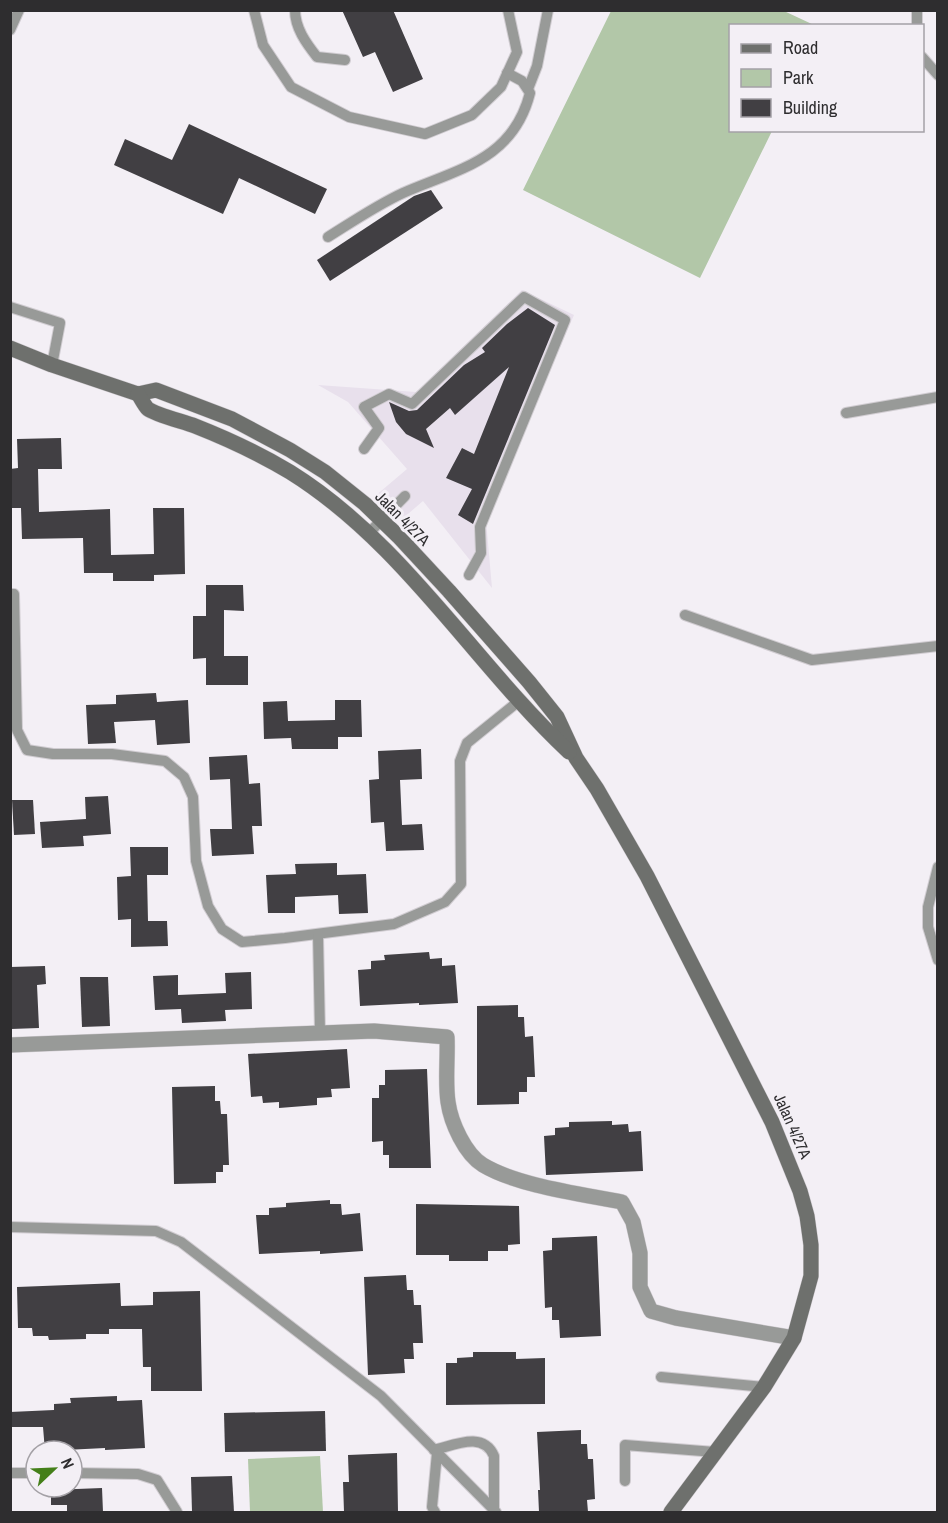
<svg xmlns="http://www.w3.org/2000/svg" width="948" height="1523" viewBox="0 0 948 1523" font-family="'Archivo Narrow',sans-serif">
  <style>
    .built { fill: #e8e0ec }
    .green { fill: #b2c7a8 }
    .building { fill: #413f43 }
    .lines { fill: none; stroke-linecap: round; stroke-linejoin: round }
    .lane-casing { stroke: #d0ccd1; stroke-width: 12 }
    .street-casing { stroke: #d0ccd1; stroke-width: 16 }
    .secondary-casing { stroke: #d0ccd1; stroke-width: 16 }
    .lane { stroke: #989a98; stroke-width: 10 }
    .street { stroke: #989a98; stroke-width: 15 }
    .secondary { stroke: #6e706d; stroke-width: 15 }
    .labels { text-anchor: middle; stroke-width: 6; stroke-linejoin: round; paint-order: stroke }
    .street-label { font-size: 16px; fill: #2e2d2f; stroke: #f3eff5 }
  </style>
  <rect width="100%" height="100%" fill="#f3eff5"/>
  <!-- built -->
  <path class="built" d="M522,290L574,315L486,520L492,588L423,501L401,520L374,497L407,469L348,402L318,385L416,392Z"/>
  <!-- green -->
  <g class="green">
    <path d="M611,11H784L814,25L730,26V130L772,131L700,278L523,190Z"/>
    <path d="M320,1456L323,1512H250L248,1459Z"/>
  </g>
  <!-- building -->
  <g class="building">
    <path d="M342,10H393L423,79L393,92L375,52L363,57Z"/>
    <path d="M189,124L327,189L315,214L239,178L223,214L114,165L125,139L172,160Z"/>
    <path d="M431,190L443,208L330,281L317,260L414,196Z"/>
    <path d="M528,308L555,325L473,524L458,515L472,489L446,478L462,448L474,454L509,367L455,415L450,408L426,429L434,448L406,434L396,422L389,402L409,411L417,410L464,365L485,352L482,348L507,324Z"/>
    <path d="M61,438L62,469H38L39,512L110,509L111,555L154,554L153,508H184L185,574L154,575V581H113V573H84L83,538L22,539L21,508H11L10,469L18,468L17,439Z"/>
    <path d="M206,585H243L244,611L224,610V656H248V685H206V658L193,659V616H206Z"/>
    <path d="M156,693L157,702L188,700L190,743L157,745L155,720L114,722L116,743L88,744L86,705L116,704V695Z"/>
    <path d="M335,700H361L362,737H338V749H292L291,738L264,739L263,702L287,701L288,721L335,720Z"/>
    <path d="M421,749L422,779L400,780L402,825L422,824L424,850L386,851L384,822L371,823L369,780L379,779L378,751Z"/>
    <path d="M247,755L249,784L260,783L262,826H252L254,854L212,856L210,829H232L230,779L210,780L209,757Z"/>
    <path d="M108,796L111,834L83,836L84,846L42,848L40,822L86,819L85,797Z"/>
    <path d="M12,800H33L35,834L14,835Z"/>
    <path d="M130,847H168V875H147L148,921H167L168,946L131,947V919L118,920L117,877L131,876Z"/>
    <path d="M337,863V875L366,874L368,913L339,914L338,895L295,897V913H268L266,875L296,874L295,864Z"/>
    <path d="M429,952L430,959L442,958V966L455,965L458,1003L419,1005V1003L360,1006L358,970L371,969V961L385,960L384,955Z"/>
    <path d="M45,966L46,984L37,985L39,1028L11,1029L10,967Z"/>
    <path d="M251,972L252,1009L225,1010L226,1021L182,1023L181,1009L155,1010L153,976L178,975V995L226,993L225,973Z"/>
    <path d="M80,977H108L110,1026L82,1027Z"/>
    <path d="M518,1005V1017H524L525,1037L533,1036L535,1077H527V1092H519V1104L477,1105V1006Z"/>
    <path d="M347,1049L350,1088L331,1089L332,1097L317,1098V1105L279,1108V1102L263,1103L262,1096L251,1097L248,1054Z"/>
    <path d="M427,1069L431,1168H389V1155H383V1141L372,1142V1098H379V1085H385V1070Z"/>
    <path d="M215,1086V1101H220L221,1114H227L229,1165H223V1172H216V1183L174,1184L172,1087Z"/>
    <path d="M612,1121V1125L628,1124L629,1132L641,1131L643,1171L546,1175L544,1136L555,1135V1128L569,1127V1122Z"/>
    <path d="M330,1200V1204H341L342,1215L360,1213L363,1251L320,1254V1251L259,1254L256,1215H269V1208L286,1207V1203Z"/>
    <path d="M416,1204L519,1206L520,1244L508,1245V1251H488V1261H449V1255H416Z"/>
    <path d="M597,1236L601,1336L560,1338L559,1320H552V1307L545,1308L543,1251L552,1250V1238Z"/>
    <path d="M406,1275L407,1290H413L414,1305H421L423,1343H413L414,1359H404L405,1373L368,1375L364,1277Z"/>
    <path d="M120,1283L121,1306L153,1305V1292L200,1291L202,1391H151V1367H143L142,1329H109V1334H86V1339L49,1340L48,1336H33L32,1328H18L17,1287Z"/>
    <path d="M473,1352H516V1359L545,1358V1404L446,1405V1363H457V1358L473,1357Z"/>
    <path d="M117,1396V1401L142,1400L145,1448L105,1450V1448L45,1451L43,1427H10V1412L54,1410V1404L71,1403L70,1398Z"/>
    <path d="M325,1411L326,1451L225,1452L224,1413Z"/>
    <path d="M581,1430V1444H587L588,1459H593L595,1499L587,1500L588,1512H539L538,1490H540L537,1432Z"/>
    <path d="M397,1453L398,1512H344L343,1482H349L348,1455Z"/>
    <path d="M232,1476L234,1512H192L191,1477Z"/>
    <path d="M102,1488L103,1512H67V1505H51V1490Z"/>
  </g>
  <g class="lines">
    <defs>
      <g id="lane">
        <path d="M254,10L263,45L291,87L349,117L425,134L472,115L501,87L517,52L508,10"/>
        <path d="M295,10C295,28 306,43 317,57L345,60"/>
        <path d="M917,10V26"/>
        <path d="M10,30L19,10"/>
        <path d="M922,57L938,75"/>
        <path d="M528,89L537,66L548,10"/>
        <path d="M328,237C352,222 377,205 403,193C458,169 513,160 530,93L522,81L507,73"/>
        <path d="M10,307L60,323L52,365"/>
        <path d="M846,413L938,397"/>
        <path d="M364,449L379,428L364,407L389,394L412,404L524,297L565,320L480,527L481,553L469,575"/>
        <path d="M368,534L405,496"/>
        <path d="M10,594H14L17,730L27,750L53,754H112L165,761L184,777L193,797L196,861L208,906L222,929L242,942L285,938L394,924L445,902L461,884L460,761L467,743L520,700"/>
        <path d="M685,615L812,660L938,646"/>
        <path d="M938,867L928,907V927L938,960"/>
        <path d="M318,934L320,1033"/>
        <path d="M10,1227L156,1231L181,1242L381,1396L496,1512"/>
        <path d="M661,1377L764,1387"/>
        <path d="M434,1450C455,1445 483,1431 494,1456V1510"/>
        <path d="M10,1473H36"/>
        <path d="M72,1473L138,1474L157,1480L177,1512"/>
        <path d="M625,1481V1445L715,1452"/>
        <path d="M435,1512L432,1507L437,1453"/>
      </g>
      <path id="street" d="M10,1045L374,1031L447,1037C448,1058 445,1081 448,1102C451,1123 465,1154 483,1165C518,1186 582,1194 622,1202L633,1222L640,1253V1287L651,1311L676,1318L794,1338"/>
      <g id="secondary">
        <path d="M10,348L52,365L138,394L156,390L232,419L290,450L325,472L365,504L398,536L449,591L529,682L557,717L576,758L597,789L647,876L772,1122L800,1191L807,1216L811,1245V1276L794,1338L764,1387L671,1512"/>
        <path d="M138,394C141,398 144,405 148,409C156,415 185,422 195,426C228,439 260,454 290,472C404,543 473,662 569,752"/>
      </g>
    </defs>
    <!-- lane casing -->
    <use href="#lane" class="lane-casing"/>
    <!-- street casing -->
    <use href="#street" class="street-casing"/>
    <!-- secondary casing -->
    <use href="#secondary" class="secondary-casing"/>
    <!-- lane -->
    <use href="#lane" class="lane"/>
    <!-- street -->
    <use href="#street" class="street"/>
    <!-- secondary -->
    <use href="#secondary" class="secondary"/>
  </g>
  <g class="labels">
    <!-- street labels -->
    <g class="street-label">
      <text transform="translate(403 518) rotate(45)" y="6">Jalan 4/27A</text>
      <text transform="translate(793 1126) rotate(66)" y="6">Jalan 4/27A</text>
    </g>
  </g>
  <!-- border -->
  <rect width="948" height="1523" fill="none" stroke="#2e2d2f" stroke-width="24"/>
  <!-- legend -->
  <rect x="729" y="24" width="195" height="108" fill="#f3eff5" stroke="#a4a1a6" stroke-width="1.5"/>
  <rect x="741" y="44" width="30" height="9" fill="#6e706d" stroke="#a4a1a6" stroke-width="1.5"/>
  <text x="783" y="54" font-size="18" fill="#2e2d2f">Road</text>
  <rect x="741" y="69" width="30" height="18" fill="#b2c7a8" stroke="#a4a1a6" stroke-width="1.5"/>
  <text x="783" y="84" font-size="18" fill="#2e2d2f">Park</text>
  <rect x="741" y="99" width="30" height="18" fill="#413f43" stroke="#a4a1a6" stroke-width="1.5"/>
  <text x="783" y="114" font-size="18" fill="#2e2d2f">Building</text>
  <!-- north arrow -->
  <g transform="translate(54 1469) rotate(67)"><circle r="28" fill="#f3eff5" stroke="#a4a1a6" stroke-width="1.5"/>
  <path d="M0-4.5L10 22L0 15L-10 22Z" fill="#447f19"/>
  <text y="-9" font-size="16" font-weight="bold" text-anchor="middle" fill="#2e2d2f">N</text>
  </g>
</svg>
